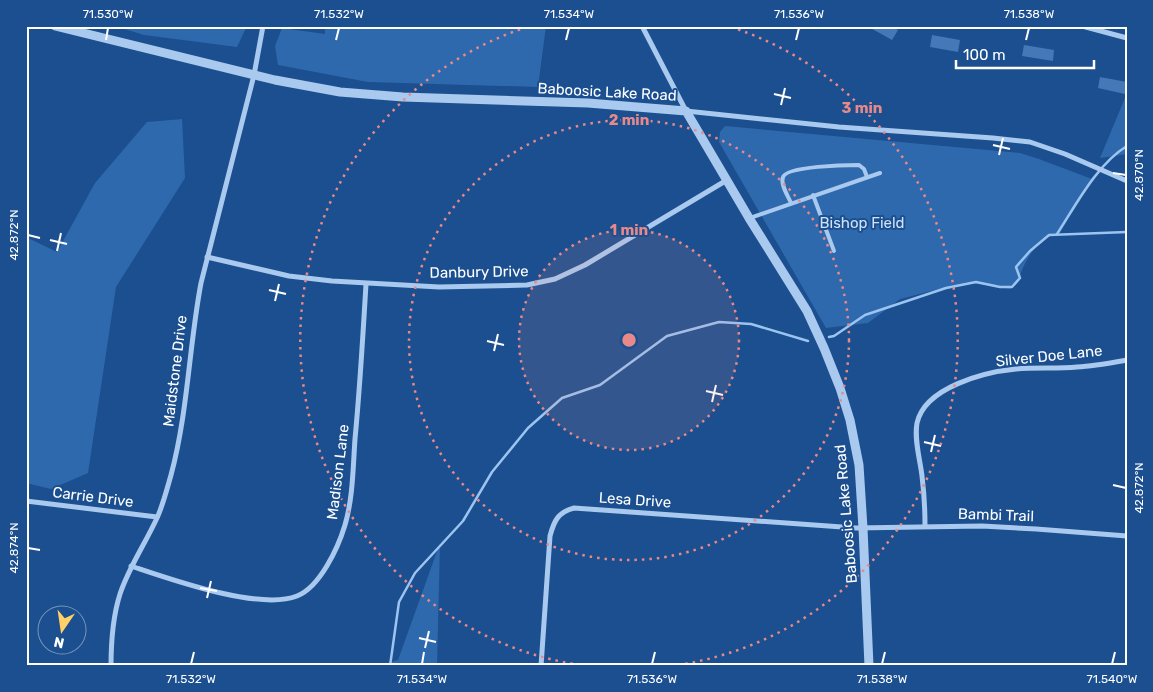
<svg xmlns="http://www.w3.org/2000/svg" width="1153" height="692" viewBox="0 0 1153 692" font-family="Rubik,sans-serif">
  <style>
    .green { fill: #2e69ad }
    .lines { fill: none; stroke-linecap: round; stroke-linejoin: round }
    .stream { stroke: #9cc4f0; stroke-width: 2.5 }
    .building { fill: #4478b7 }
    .service { stroke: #a9c9ee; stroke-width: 4 }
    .minor { stroke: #a9c9ee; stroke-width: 5 }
    .tertiary { stroke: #a9c9ee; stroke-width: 9 }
    .ticks { fill: none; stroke: #fff; stroke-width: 2 }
    .ring { fill: none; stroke: #e88989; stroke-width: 2.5; stroke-dasharray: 2.5 5 }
    .labels { text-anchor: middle; stroke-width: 4; stroke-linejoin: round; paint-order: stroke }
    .street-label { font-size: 15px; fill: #fff; stroke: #1b4f8f }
    .park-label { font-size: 15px; fill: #cfe3fa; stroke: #1b4f8f }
    .centre { fill: #e88989; stroke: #1b4f8f; stroke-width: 2.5 }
    .ring-label { font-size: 15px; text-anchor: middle; font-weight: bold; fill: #e88989; stroke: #1b4f8f; stroke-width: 4; stroke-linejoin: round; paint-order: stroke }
    .neatline { fill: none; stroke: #fff; stroke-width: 2 }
    .ticks-label { font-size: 12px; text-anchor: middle; fill: #fff }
  </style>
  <rect width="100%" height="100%" fill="#1b4f8f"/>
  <!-- green -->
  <g class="green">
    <path d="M115,26H247L237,47L144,35Z"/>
    <path d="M325,26H546L538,87L368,82L278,65L275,46L282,28L325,34Z"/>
    <path d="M1127,93V154L1100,158Z"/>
    <path d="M182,119L185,178L116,287L88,473L51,489L26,483V237L57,252L95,183L147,122Z"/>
    <path d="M725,126L1020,153L1039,159L1092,179L1060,233C1041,238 1030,251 1022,270C1019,278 1017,283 1010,289L972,283L947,287L900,299L868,323L826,328L719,142L720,132Z"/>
    <path d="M440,543L437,666H377L398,660Z"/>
  </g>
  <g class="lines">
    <!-- stream -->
    <g class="stream">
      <path d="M1057,234C1076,205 1097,164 1127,146"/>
      <path d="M829,337L834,336L865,315L946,288L976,282L1000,287H1012L1020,278L1016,267L1030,251L1049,235L1127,232"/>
      <path d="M390,666L399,602L415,573L463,521L492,472L528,428L562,398L600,385L667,336L719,322L751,324L808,341"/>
    </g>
  </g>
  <!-- building -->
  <g class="building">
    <path d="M867,26H891L898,30L892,40Z"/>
    <path d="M932,35L960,40L958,52L930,47Z"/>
    <path d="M1024,45L1054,50L1053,61L1022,56Z"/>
    <path d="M1100,77L1127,82L1125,94L1098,88Z"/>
  </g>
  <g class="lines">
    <!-- service -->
    <g class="service">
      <path d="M813,195L834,251"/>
      <path d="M791,203C788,196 780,184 783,177C787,166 847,165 859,165L864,169L867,177"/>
      <path d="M750,218L880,173"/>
    </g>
    <!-- minor -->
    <g class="minor">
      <path d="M642,26L686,111L839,127L993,138L1030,142L1065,154L1127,181"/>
      <path d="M1082,26L1127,38"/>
      <path d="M207,257L289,276L332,281L439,287L527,285L555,279L585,265L727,180"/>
      <path d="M26,501L157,517"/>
      <path d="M925,526C925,509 924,492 922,476C920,459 914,440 917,423C925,387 985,372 1016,369C1036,367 1057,369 1077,367C1094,366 1110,363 1127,360"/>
      <path d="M131,566C170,579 259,611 297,596C320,587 338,548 345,525C353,498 353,467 355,439C360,387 363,335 366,284"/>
      <path d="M111,666C111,642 113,616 120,594C129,567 145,544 157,518C163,505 167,489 171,475C188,412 189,346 201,283L254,75L263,26"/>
      <path d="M541,666L550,536C554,521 558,512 574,508L856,528L982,526L1036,529L1127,536"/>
    </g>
    <!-- tertiary -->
    <path class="tertiary" d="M55,26L275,80L340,92L403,97L588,103L686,111L749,218L807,311L824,348L840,388L850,420L859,465L863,528L869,666"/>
  </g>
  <!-- ticks -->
  <path class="ticks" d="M106,40L108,28M336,40L339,28M566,40L569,28M796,40L799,28M1026,40L1029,28M774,94L791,98M781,105L785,88M993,145L1010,149M999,155L1003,138M1113,173L1126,175M28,235L40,238M50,240L67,244M57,251L61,233M269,290L286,294M275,301L279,284M487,341L504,345M494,351L498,334M706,391L723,395M712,402L716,385M924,442L941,446M931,452L935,435M1113,485L1126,488M28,548L40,550M200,588L217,591M207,598L211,581M419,638L436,642M425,648L429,631M191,664L194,652M422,664L424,652M652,664L655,652M882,664L885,652M1112,664L1115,652"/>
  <!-- distance rings -->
  <circle cx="629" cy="340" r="110" fill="#e88989" fill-opacity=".12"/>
  <g class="ring">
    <circle cx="629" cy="340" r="110"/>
    <circle cx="629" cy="340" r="220"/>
    <path d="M580 665A329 329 0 0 1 527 27M731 27A329 329 0 0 1 678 665"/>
  </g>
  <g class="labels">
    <!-- street labels -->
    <g class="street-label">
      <text transform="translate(607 92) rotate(3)" y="5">Baboosic Lake Road</text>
      <text transform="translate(479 272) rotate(-1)" y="5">Danbury Drive</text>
      <text transform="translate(1049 356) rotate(-6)" y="5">Silver Doe Lane</text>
      <text transform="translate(175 371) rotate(-83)" y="5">Maidstone Drive</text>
      <text transform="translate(338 472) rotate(-83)" y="5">Madison Lane</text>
      <text transform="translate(93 497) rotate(7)" y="5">Carrie Drive</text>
      <text transform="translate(635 500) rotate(4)" y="5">Lesa Drive</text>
      <text transform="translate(846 514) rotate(-95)" y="5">Baboosic Lake Road</text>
      <text transform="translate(996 515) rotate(2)" y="5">Bambi Trail</text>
    </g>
    <!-- park labels -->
    <g class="park-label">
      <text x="862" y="228">Bishop Field</text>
    </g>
  </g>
  <circle cx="629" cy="340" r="8" class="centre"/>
  <g class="ring-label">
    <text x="862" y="113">3 min</text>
    <text x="629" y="125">2 min</text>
    <text x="629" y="235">1 min</text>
  </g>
  <!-- border -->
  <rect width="1153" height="692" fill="none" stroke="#1b4f8f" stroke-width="55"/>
  <!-- north arrow -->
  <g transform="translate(62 630) rotate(193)"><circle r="24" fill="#1b4f8f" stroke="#7695bc"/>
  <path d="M0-4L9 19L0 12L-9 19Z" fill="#ffd166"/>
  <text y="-8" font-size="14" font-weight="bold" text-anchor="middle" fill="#ffffff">N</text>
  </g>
  <!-- scale -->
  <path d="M956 60v8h138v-8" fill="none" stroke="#ffffff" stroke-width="2.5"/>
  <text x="963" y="60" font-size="15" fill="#ffffff" stroke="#1b4f8f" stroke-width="4" paint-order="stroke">100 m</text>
  <rect x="28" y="28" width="1098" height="636" class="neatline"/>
  <g class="ticks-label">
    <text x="108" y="18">71.530°W</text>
    <text x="339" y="18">71.532°W</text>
    <text x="569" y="18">71.534°W</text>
    <text x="799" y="18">71.536°W</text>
    <text x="1029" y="18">71.538°W</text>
    <text transform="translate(1139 175) rotate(-90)" y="4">42.870°N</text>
    <text transform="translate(14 235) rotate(-90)" y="4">42.872°N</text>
    <text transform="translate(1139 488) rotate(-90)" y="4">42.872°N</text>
    <text transform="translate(14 548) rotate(-90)" y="4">42.874°N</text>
    <text x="191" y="683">71.532°W</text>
    <text x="422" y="683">71.534°W</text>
    <text x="652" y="683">71.536°W</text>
    <text x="882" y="683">71.538°W</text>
    <text x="1112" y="683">71.540°W</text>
  </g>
</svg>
